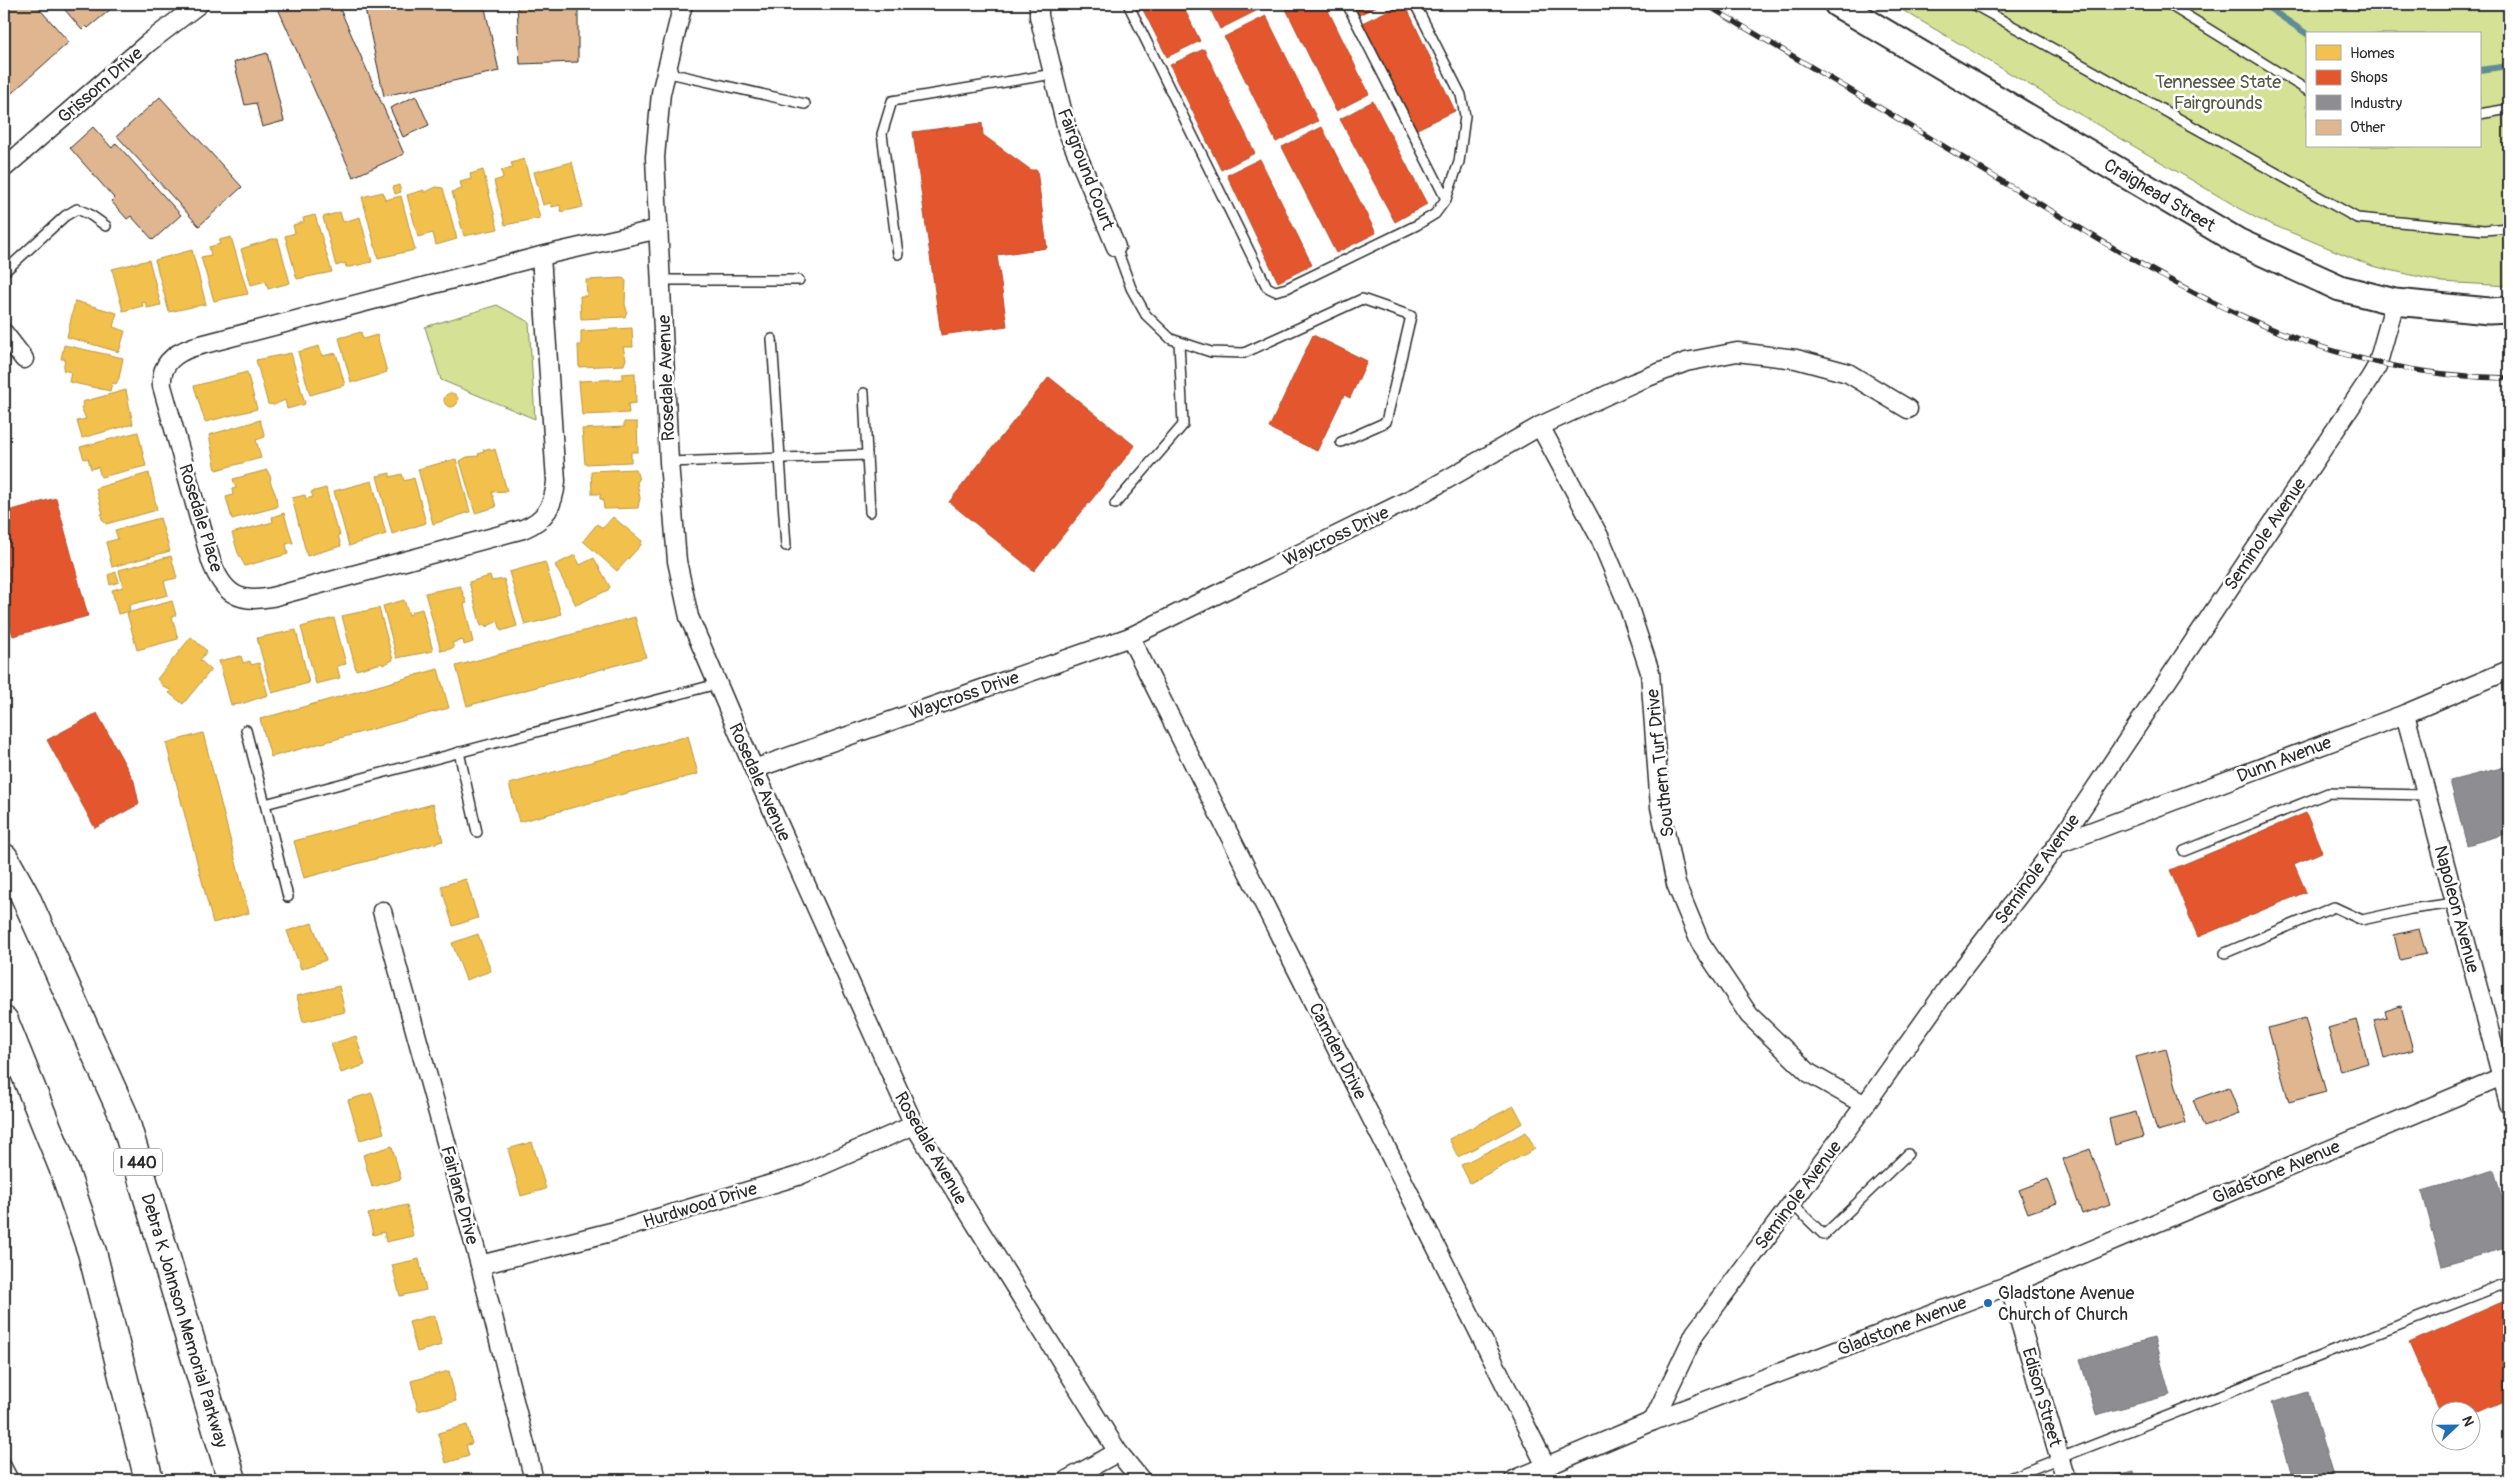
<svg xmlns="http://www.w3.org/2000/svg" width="2513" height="1484" viewBox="0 0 2513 1484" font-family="Pangolin,sans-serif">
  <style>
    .green { fill: #d5e194; stroke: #808660; fill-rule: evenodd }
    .homes { fill: #f2c14e; stroke: #b69444 }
    .shops { fill: #e4572e; stroke: #ac4a2d }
    .industry { fill: #8d8d92; stroke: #707073 }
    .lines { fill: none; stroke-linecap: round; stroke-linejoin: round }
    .stream { stroke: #5e8c96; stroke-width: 6 }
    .building { fill: #dfb690; stroke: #2b2b2b }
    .lane-casing { stroke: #2b2b2b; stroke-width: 12 }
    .street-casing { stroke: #2b2b2b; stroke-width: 21 }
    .secondary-casing { stroke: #2b2b2b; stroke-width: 29 }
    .highway-casing { stroke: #2b2b2b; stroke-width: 31 }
    .lane { stroke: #fff; stroke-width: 9 }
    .street { stroke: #fff; stroke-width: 18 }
    .secondary { stroke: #fff; stroke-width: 25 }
    .highway { stroke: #fff; stroke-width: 28 }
    .rail-casing { stroke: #2b2b2b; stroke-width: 5.5 }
    .rail { stroke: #fff; stroke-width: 4; stroke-dasharray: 11; stroke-linecap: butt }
    .poi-dot { fill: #1f6fb2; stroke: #fff; stroke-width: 2 }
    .labels { text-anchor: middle; stroke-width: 5; stroke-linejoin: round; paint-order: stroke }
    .shield { fill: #fff; stroke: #6b6b6b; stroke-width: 1 }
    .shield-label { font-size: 16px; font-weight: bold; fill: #2b2b2b }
    .park-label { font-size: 18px; fill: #565845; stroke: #fff }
    .street-label { font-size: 18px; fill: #2b2b2b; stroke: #fff }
    .poi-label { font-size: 18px; fill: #2b2b2b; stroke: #fff; text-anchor: start }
  </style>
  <rect width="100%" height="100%" fill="#fff"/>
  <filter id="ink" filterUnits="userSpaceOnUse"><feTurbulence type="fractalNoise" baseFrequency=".02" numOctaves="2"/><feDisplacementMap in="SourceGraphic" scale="10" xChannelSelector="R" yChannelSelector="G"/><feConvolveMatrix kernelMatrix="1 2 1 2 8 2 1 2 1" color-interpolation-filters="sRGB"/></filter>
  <g filter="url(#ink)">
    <!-- green -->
    <g class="green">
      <path d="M1892,4H2509V286L2442,282L2372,266L2256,218ZM2307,34H2479V146H2307Z"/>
      <path d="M497,305L529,322L535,419L441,380L425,327Z"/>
    </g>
    <!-- homes -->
    <g class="homes">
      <path d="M524,159L540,218L505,225L494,181L503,178L501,170L513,168L511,163Z"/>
      <path d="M572,162L583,207L561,212L560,205L552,207L551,203L543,205L534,172Z"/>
      <path d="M483,170L498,229L464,236L452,192L462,189L460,182L471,179L470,174Z"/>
      <path d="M399,185L401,192L395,194L393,187Z"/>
      <path d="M436,187L443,188L457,239L436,245L433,233L418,237L407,195L424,190V193Z"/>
      <path d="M383,192L385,200L401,196L415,250L378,258L362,197Z"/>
      <path d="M340,212L343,222L360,217L372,262L350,267H346L345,263L336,266L323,217Z"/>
      <path d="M315,215L332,272L297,279L285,236L295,233L293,225L304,222L303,218Z"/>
      <path d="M231,237L248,294L214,301L201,257L211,255L209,247L220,244L219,240Z"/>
      <path d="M272,239H278L290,283L268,289L266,281L251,285L241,249Z"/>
      <path d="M192,250L206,304L169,312L155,260Z"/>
      <path d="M149,260L161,305L147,308L145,302L142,303L143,306L123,311L112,269Z"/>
      <path d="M623,278L626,281L625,304L627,311L625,317L581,319L580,296H587L586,280Z"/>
      <path d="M75,301L117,313L113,327L125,331L119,352L67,337Z"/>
      <path d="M632,328L633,347H623L626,359L624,365L579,367L578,345H581V331Z"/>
      <path d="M361,332L363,339L377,335L387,372L357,382H351L339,338Z"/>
      <path d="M64,345L123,358L119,378L116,384L112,383L110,391L69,382L71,372L63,370L65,359H61Z"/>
      <path d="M319,346L322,356L336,353L345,385L310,395L298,352Z"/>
      <path d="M291,353L305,404L287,409L285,400L274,405L268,404L256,360Z"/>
      <path d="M247,372L257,409L205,422L194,386Z"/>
      <path d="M635,373L636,403L628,404L629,413L582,415L579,381L622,379V374Z"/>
      <path d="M126,390L133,424L82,438L77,421L86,419L81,407H83L82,402Z"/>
      <circle cx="451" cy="400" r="7"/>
      <path d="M260,420L265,437L256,440L261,458L216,470L209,435Z"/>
      <path d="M624,422H637L638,452H631V462L585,464L582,429L624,427Z"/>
      <path d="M138,432L146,466L101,477L98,467L91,469L88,458L84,459L80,447Z"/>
      <path d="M490,448L491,451L495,449L507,491L492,492L496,507L475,513L460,461L467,457L479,456L478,454L484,452L483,450Z"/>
      <path d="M456,459L470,512L433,524L418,469Z"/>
      <path d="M636,469L639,480L637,482L640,498L638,508L604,509L603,499H600V494H592L591,471Z"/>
      <path d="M267,470L271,478L270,481L276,496L277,507L232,519L226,497L233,495L232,489L236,488L233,479Z"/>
      <path d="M149,473L157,510L106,524L102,519L101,514H103L96,488Z"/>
      <path d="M390,473V477L402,474L404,481L414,478L426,523L392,534L377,476Z"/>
      <path d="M372,481L386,534L349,546L334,491Z"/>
      <path d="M326,488L336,528H338L340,535H338L341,546L307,556L292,498L305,495L306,499L313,497L311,492Z"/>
      <path d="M284,513L293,543L286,544L288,554L245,566L238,553L232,533L273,522L272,517Z"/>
      <path d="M613,517L642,541L641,545L617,571L583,541L597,524L603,528Z"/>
      <path d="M160,518L170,551L112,567L106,542L118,539L115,530Z"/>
      <path d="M575,555L580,565L594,558L610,587L608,590L576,605L555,565Z"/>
      <path d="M171,556L177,578L164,581L168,595L129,605L130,611L118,614L112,590L123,587L119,570Z"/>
      <path d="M545,562L561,614L556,616V617L525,625L509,572Z"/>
      <path d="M116,572L119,582L110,585L108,575Z"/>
      <path d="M490,576L492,581L504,579L517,626L501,631L498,621L486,627V625L481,626L469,582Z"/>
      <path d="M460,586L467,603L464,604L473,642L464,645L463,640L452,643L454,648L441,651L425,593Z"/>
      <path d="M404,600L409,615L412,614L411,612L422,609L433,651L397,658L383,606Z"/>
      <path d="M172,601L176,615L172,617L178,639L137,650L127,613Z"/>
      <path d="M379,608L393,660L383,665L382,663L356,670L342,616Z"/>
      <path d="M635,617L646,657L467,706L456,666Z"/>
      <path d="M334,618L346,664L337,666L340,678L316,684L301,627Z"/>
      <path d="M296,630L309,683L272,693L257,638Z"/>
      <path d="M191,637L207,651L200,660L211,670L183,704L169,693L171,690L165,688L157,679Z"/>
      <path d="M241,656L243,663L250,661L251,665L259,663L268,695L241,704L231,705L219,661Z"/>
      <path d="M438,669L449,708L271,757L260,719Z"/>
      <path d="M203,733L249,913L213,923L166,743Z"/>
      <path d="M688,736L698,774L519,822L509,784Z"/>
      <path d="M433,804L443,841L304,878L294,841Z"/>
      <path d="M466,879L478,918L453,926L441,886Z"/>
      <path d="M312,923L326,960L301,969L287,931Z"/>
      <path d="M478,934L491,971L466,980L452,943Z"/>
      <path d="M339,986L345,1012L303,1022L297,996Z"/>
      <path d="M356,1036L365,1065L341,1073L331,1044Z"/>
      <path d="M372,1093L384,1133L360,1140L348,1100Z"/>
      <path d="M1514,1106L1523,1123L1458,1157L1449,1139Z"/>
      <path d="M1526,1132L1535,1149L1470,1183L1461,1165Z"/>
      <path d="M532,1142L546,1189L521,1196L508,1149Z"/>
      <path d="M392,1146L401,1179L372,1187L363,1155Z"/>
      <path d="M407,1205L413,1236L386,1242L384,1232L373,1235L368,1214Z"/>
      <path d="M419,1259L426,1290L400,1296L392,1265Z"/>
      <path d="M434,1315L442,1345L417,1352L409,1322Z"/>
      <path d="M449,1371L456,1401L418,1411L411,1381Z"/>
      <path d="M467,1425L472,1444L466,1445L469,1456L446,1463L438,1433Z"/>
    </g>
    <!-- shops -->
    <g class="shops">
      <path d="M1140,4H1182L1200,41L1167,57Z"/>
      <path d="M1208,4H1260L1262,8L1220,29Z"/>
      <path d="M1290,4H1325L1369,94L1336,111L1285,7Z"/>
      <path d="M1354,4H1381L1359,15Z"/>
      <path d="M1402,4H1405L1455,111L1413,131L1362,23Z"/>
      <path d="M1266,16L1318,121L1276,142L1224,37Z"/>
      <path d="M1204,49L1255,153L1221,170L1170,65Z"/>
      <path d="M1373,101L1427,204L1395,222L1340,119Z"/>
      <path d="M982,123L983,135L1031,170H1037L1047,248L997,255L1007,326L941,335L913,132Z"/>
      <path d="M1322,127L1376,233L1336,253L1282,147Z"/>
      <path d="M1260,159L1312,265L1278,282L1227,175Z"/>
      <path d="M1313,335L1367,361L1350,398L1344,395L1317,451L1269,428Z"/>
      <path d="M1049,377L1135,446L1034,571L949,502Z"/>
      <path d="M56,498L88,616L13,636L4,601V512Z"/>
      <path d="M97,713L134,781L139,804L95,828L47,740Z"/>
      <path d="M2306,813L2322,852L2294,864L2306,892L2198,937L2170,870Z"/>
      <path d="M2509,1299V1400L2470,1417V1412L2440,1413L2409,1343Z"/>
    </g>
    <!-- industry -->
    <g class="industry">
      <path d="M2509,766V833L2467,845L2450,781Z"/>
      <path d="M2495,1170L2509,1221V1247L2442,1266L2422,1191Z"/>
      <path d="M2154,1338L2170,1395L2096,1415L2080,1359Z"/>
      <path d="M2308,1392L2334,1480H2293L2271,1403Z"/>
      <path d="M2134,1471L2136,1480H2105L2104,1478Z"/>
    </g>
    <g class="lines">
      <!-- stream -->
      <g class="stream">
        <path d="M2263,4L2307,34"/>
        <path d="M2479,70L2509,66"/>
      </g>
    </g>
    <!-- building -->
    <g class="building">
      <path d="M4,4H35L69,42L4,100Z"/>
      <path d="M60,4H117L88,28L86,26L82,30Z"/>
      <path d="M276,4H345L346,6L340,9L404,154L353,177Z"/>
      <path d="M364,4H484L499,71L384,96Z"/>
      <path d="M517,4H578V62L520,64Z"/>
      <path d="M267,53L284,121L262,127L256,103L245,105L234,62Z"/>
      <path d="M416,96L429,125L403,137L390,108Z"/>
      <path d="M160,97L242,187L199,226L117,136Z"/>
      <path d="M93,127L112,148L116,143L181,215L153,240L131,216L127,219L111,201L114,198L70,148Z"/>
      <path d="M2419,929L2426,954L2400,960L2394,935Z"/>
      <path d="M2401,1006L2413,1050L2384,1058L2374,1020L2387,1017L2385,1011Z"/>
      <path d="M2305,1018L2326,1092L2289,1102L2268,1028Z"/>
      <path d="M2356,1020L2368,1063L2340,1071L2328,1028Z"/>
      <path d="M2166,1049L2186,1123L2157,1131L2136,1057Z"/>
      <path d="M2229,1087L2239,1114L2204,1127L2193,1100Z"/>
      <path d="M2136,1112L2143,1137L2115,1145L2109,1119Z"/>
      <path d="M2090,1149L2110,1204L2082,1214L2063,1159Z"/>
      <path d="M2048,1179L2057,1203L2028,1213L2019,1190Z"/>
    </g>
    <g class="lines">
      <defs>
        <g id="lane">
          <path d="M1128,4L1267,287L1275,291L1287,288L1417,225L1435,214L1446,199L1459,162L1465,116L1461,95L1415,4"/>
          <path d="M1347,4L1446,199"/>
          <path d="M1973,4L2357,218L2484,230L2509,228"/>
          <path d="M2168,4L2307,90"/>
          <path d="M665,72L805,104"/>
          <path d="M2479,114L2509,109"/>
          <path d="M1116,247L1131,288L1146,315L1171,339L1211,352L1244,353L1362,299L1411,316L1386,422L1341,442"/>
          <path d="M898,254L882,134L892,101L1053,74"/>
          <path d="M4,272L65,216L77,209L89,214L106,226"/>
          <path d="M662,280H799"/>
          <path d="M772,339L786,546"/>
          <path d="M864,393L867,455"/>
          <path d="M669,462L867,455L870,512"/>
          <path d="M1115,504L1183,425L1179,342"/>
          <path d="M246,730L265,804"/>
          <path d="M459,752L477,832"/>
          <path d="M2184,851L2328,793L2427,795"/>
          <path d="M288,897L265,804L717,684"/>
          <path d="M2225,953L2334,907L2362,920L2411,909L2455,903"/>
          <path d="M1792,1204L1824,1235L1908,1154"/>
          <path d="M4,1461L14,1480"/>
          <path d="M2004,1480L2509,1282"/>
        </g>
        <g id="street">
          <path d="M683,4L661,93L655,157L669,462L677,561L689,617L754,769L914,1125L1118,1452L1141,1480"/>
          <path d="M1039,4V16L1067,130L1116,247"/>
          <path d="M4,168L148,43L199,4"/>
          <path d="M541,256L556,481C554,505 546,520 523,529L272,597C238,604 223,593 211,561L162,386C160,364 175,353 193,347Z"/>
          <path d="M541,256L659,229"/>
          <path d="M4,333L24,359"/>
          <path d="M1540,426L1600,538L1628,605L1650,672L1660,807L1676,884L1700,942L1749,1015L1809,1073L1865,1105"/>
          <path d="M1130,637L1546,1466"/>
          <path d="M2405,714L2509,1104"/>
          <path d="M754,769L1130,637L1423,493L1540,426L1633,383L1686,362L1737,352L1796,359L1848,373L1908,409"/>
          <path d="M2058,844L2405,714L2509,670"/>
          <path d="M382,911L480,1265L534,1480"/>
          <path d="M480,1265L611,1232L798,1176L914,1125"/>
          <path d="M2009,1285L2066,1480"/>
          <path d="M1653,1421L1695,1333L1865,1105L1947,989L2058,844L2370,378L2377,366L2395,302"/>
          <path d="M1067,1480L1118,1452"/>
          <path d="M1514,1480L1653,1421L2009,1285L2509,1074"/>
        </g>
        <g id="secondary">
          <path id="s1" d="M1837,4L2239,242L2340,288L2395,302L2489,311L2509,310"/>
        </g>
        <g id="highway">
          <path id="s2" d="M4,858L25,896L123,1114L232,1480"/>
          <path d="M4,1021L63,1167L92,1252L149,1480"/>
        </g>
      </defs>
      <!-- lane casing -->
      <use href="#lane" class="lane-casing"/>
      <!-- street casing -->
      <use href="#street" class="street-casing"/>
      <!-- secondary casing -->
      <use href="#secondary" class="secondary-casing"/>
      <!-- highway casing -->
      <use href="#highway" class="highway-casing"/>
      <!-- lane -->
      <use href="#lane" class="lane"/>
      <!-- street -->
      <use href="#street" class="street"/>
      <!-- secondary -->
      <use href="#secondary" class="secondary"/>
      <!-- highway -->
      <use href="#highway" class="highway"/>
      <defs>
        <path id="rail" d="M1705,4C1805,63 1904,122 2003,182C2169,281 2308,376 2509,378"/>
      </defs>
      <!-- rail casing -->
      <use href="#rail" class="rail-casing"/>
      <!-- rail -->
      <use href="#rail" class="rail"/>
    </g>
  </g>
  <!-- markers -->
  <circle class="poi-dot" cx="1988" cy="1303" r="5"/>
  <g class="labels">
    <!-- shield labels -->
    <rect class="shield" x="114" y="1148.5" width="48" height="27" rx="4"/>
    <g class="shield-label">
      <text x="138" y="1168">I 440</text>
    </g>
    <!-- park labels -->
    <g class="park-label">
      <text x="2218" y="88">Tennessee State<tspan x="2218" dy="21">Fairgrounds</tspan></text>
    </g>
    <!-- street labels -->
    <g class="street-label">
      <text transform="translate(100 85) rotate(-41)" y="6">Grissom Drive</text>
      <text transform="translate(1086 169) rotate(69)" y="6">Fairground Court</text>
      <text dy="6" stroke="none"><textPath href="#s1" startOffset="375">Craighead Street</textPath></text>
      <text transform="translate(666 378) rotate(-92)" y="6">Rosedale Avenue</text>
      <text transform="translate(201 518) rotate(73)" y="6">Rosedale Place</text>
      <text transform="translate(2265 534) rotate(-56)" y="6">Seminole Avenue</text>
      <text transform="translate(1336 536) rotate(-26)" y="6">Waycross Drive</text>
      <text transform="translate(964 695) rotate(-19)" y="6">Waycross Drive</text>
      <text transform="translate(2284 759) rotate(-21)" y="6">Dunn Avenue</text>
      <text transform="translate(1660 763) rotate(-96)" y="6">Southern Turf Drive</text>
      <text transform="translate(760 782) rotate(66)" y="6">Rosedale Avenue</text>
      <text transform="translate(2037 869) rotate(-54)" y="6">Seminole Avenue</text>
      <text transform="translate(2457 909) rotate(75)" y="6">Napoleon Avenue</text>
      <text transform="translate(1338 1051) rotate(63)" y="6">Camden Drive</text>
      <text transform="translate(931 1148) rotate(60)" y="6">Rosedale Avenue</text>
      <text transform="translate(2276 1172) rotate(-23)" y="6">Gladstone Avenue</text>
      <text transform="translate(460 1195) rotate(75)" y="6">Fairlane Drive</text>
      <text transform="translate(1798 1195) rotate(-53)" y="6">Seminole Avenue</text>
      <text transform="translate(700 1205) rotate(-17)" y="6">Hurdwood Drive</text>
      <text dy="6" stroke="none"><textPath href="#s2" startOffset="498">Debra K Johnson Memorial Parkway</textPath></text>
      <text transform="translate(1902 1326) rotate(-21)" y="6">Gladstone Avenue</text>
      <text transform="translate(2042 1397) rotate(74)" y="6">Edison Street</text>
    </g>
    <!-- poi labels -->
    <g class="poi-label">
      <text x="1998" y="1299">Gladstone Avenue<tspan x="1998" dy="21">Church of Church</tspan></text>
    </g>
  </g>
  <!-- margin -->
  <rect width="2513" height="1484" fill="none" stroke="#fff" stroke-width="20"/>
  <rect x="10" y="10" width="2493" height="1464" fill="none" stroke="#2b2b2b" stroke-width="2" filter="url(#ink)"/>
  <!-- legend -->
  <rect x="2306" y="32" width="175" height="115" fill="#ffffff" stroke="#aaaaaa"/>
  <rect x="2316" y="45" width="25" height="15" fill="#f2c14e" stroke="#aaaaaa"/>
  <text x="2350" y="58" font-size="15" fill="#2b2b2b">Homes</text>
  <rect x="2316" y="70" width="25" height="15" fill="#e4572e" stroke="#aaaaaa"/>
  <text x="2350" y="82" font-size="15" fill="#2b2b2b">Shops</text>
  <rect x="2316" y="95" width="25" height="15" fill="#8d8d92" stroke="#aaaaaa"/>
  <text x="2350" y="108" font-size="15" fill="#2b2b2b">Industry</text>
  <rect x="2316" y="120" width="25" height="15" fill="#dfb690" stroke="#aaaaaa"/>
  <text x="2350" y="132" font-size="15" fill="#2b2b2b">Other</text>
  <!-- north arrow -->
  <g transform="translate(2456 1426) rotate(68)"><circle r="24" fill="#ffffff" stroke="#aaaaaa"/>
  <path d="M0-4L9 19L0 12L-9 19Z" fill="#1f6fb2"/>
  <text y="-8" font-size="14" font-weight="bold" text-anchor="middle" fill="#2b2b2b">N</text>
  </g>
</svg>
